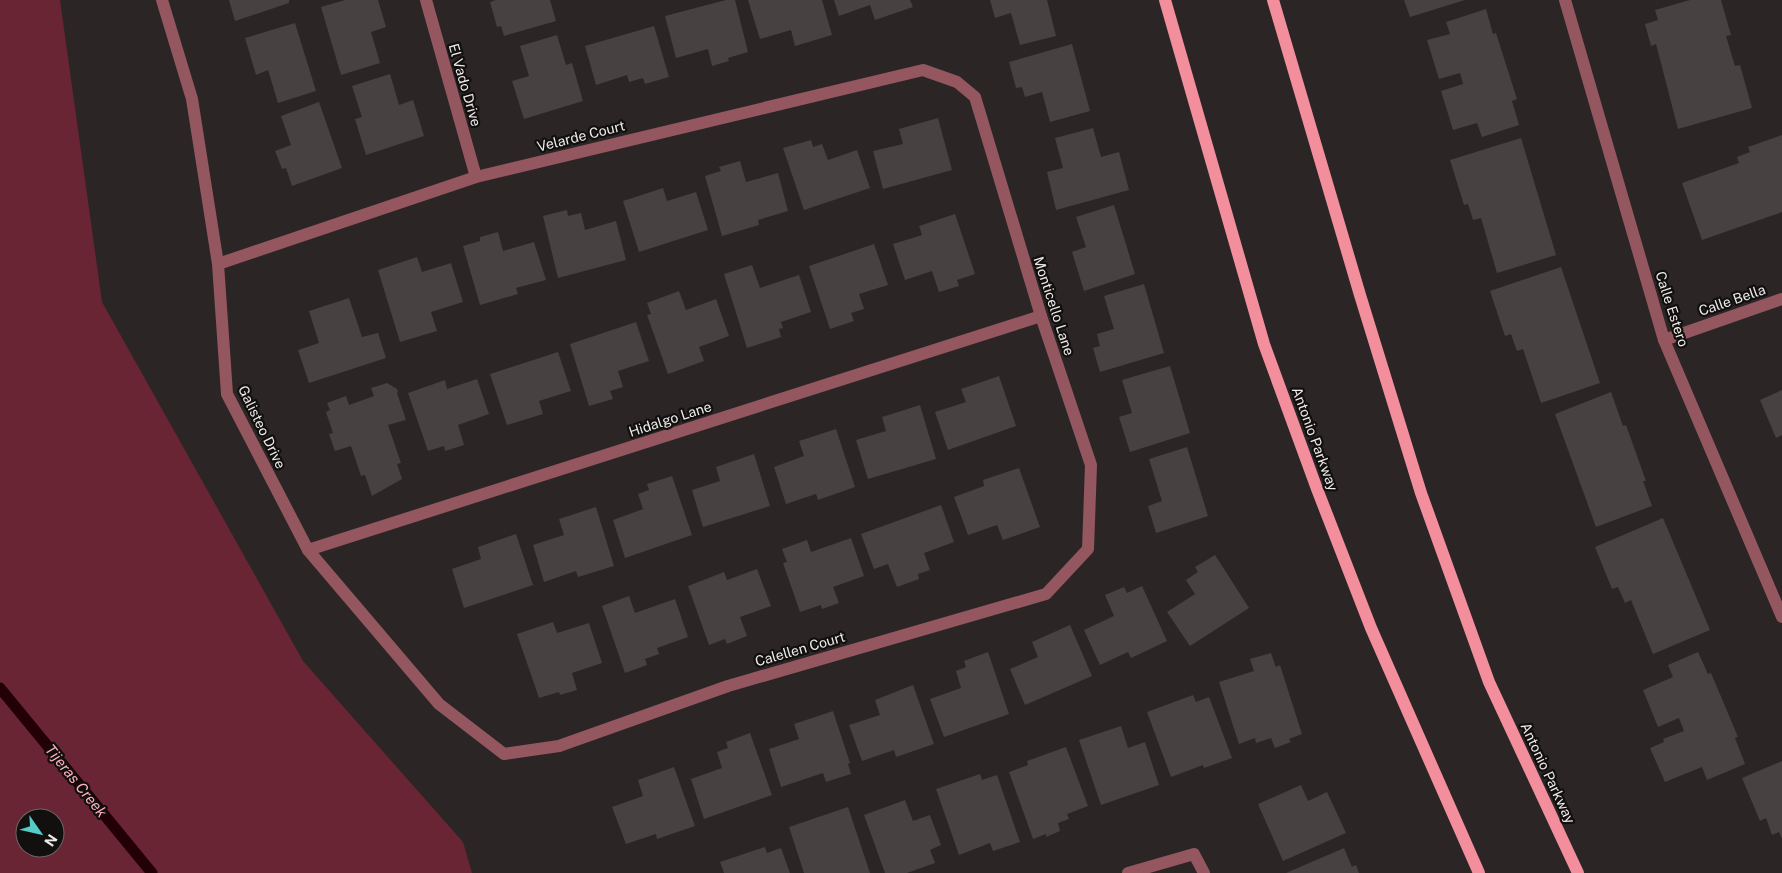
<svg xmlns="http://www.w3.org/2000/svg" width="1782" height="873" viewBox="0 0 1782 873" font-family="'Public Sans',sans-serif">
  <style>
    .green { fill: #692533; fill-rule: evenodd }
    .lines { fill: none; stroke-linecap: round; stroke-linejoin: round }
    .stream { stroke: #230006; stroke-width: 11 }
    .building { fill: #474142 }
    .minor { stroke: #945760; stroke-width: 12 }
    .primary { stroke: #f38e9d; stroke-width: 12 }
    .labels { text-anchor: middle; stroke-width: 4.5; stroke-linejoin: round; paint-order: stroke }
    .street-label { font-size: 14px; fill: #eeeaea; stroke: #120f0f }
    .water-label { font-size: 15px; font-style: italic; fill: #ffb1bb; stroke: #120f0f }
  </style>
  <rect width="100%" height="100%" fill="#2b2526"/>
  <!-- green -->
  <path class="green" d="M0,0H60L102,302L303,661L463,842L472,873H0ZM25,818H55V848H25Z"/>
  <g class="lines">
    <!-- stream -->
    <path class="stream" d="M0,688L152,873"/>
  </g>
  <!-- building -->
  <g class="building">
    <path d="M229,0H289V3L235,21Z"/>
    <path d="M345,0H378L386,27L371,32L380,63L341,75L321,7Z"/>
    <path d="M496,0H550L556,21L504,36L501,26L497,27L490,2Z"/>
    <path d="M726,0H735L748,52L728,58L729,61L712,66L708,49L676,58L665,16Z"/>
    <path d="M748,0H822L832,35L795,46L791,30L760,39Z"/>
    <path d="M834,0H910L913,7L875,20L870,5L839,16Z"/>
    <path d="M990,0H1047L1056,36L1020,45L1011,13L995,18Z"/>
    <path d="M1404,0H1465L1410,17Z"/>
    <path d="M1690,0H1721L1731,35L1726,36L1735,66L1740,65L1752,108L1678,129L1656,44L1651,46L1645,24L1658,20L1655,10Z"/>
    <path d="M1486,9L1493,34L1496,33L1517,99L1512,101L1519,125L1482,137L1477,123L1453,130L1441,91L1463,84L1460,73L1439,79L1427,40L1450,34L1446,22Z"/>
    <path d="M295,23L316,91L278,103L268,70L256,75L245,38Z"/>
    <path d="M654,26L669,77L645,84L643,78L629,82L627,75L596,85L585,46Z"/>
    <path d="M557,35L566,65L572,63L583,101L524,119L512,81L529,76L520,46Z"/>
    <path d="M1072,44L1090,111L1050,122L1042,92L1025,97L1022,87L1016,88L1009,62Z"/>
    <path d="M390,74L399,105L413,100L424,136L366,155L355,119L362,117L352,86Z"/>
    <path d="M319,102L342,168L292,186L286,168L282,169L275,151L291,145L281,116Z"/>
    <path d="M938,118L952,170L883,189L873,151L903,144L899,129Z"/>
    <path d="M1093,128L1101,157L1119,152L1129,190L1056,210L1047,172L1063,168L1055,138Z"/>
    <path d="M1782,135V212L1702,240L1682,183L1739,163L1737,157L1750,152L1748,147Z"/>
    <path d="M1521,138L1556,255L1497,273L1481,218L1473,220L1468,204L1464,205L1450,160Z"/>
    <path d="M811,140L813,147L822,144L828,160L857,150L870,188L804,210L783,148Z"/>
    <path d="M740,161L746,182L778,173L788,211L758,220L759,225L722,236L705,176L721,171L719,167Z"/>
    <path d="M663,188L667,201L696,192L708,230L639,252L623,201Z"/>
    <path d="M1114,205L1135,274L1084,291L1072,252L1086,247L1076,217Z"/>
    <path d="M567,210L568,216L581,213L585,230L616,221L626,260L558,278L543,216Z"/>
    <path d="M955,214L975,274L957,280L959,286L939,292L932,271L905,280L893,244L922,235L919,226Z"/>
    <path d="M498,232L503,251L534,242L546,280L516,288L518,294L480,305L463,246L480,241V237Z"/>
    <path d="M874,244L888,285L859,294L864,309L851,313L854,321L830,329L809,266Z"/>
    <path d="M417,257L422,272L451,263L463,302L431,312L437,331L400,342L378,270Z"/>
    <path d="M752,265L760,288L799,275L811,312L781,322L783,328L779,329L781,337L747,348L724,274Z"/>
    <path d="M1561,267L1600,383L1541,403L1523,349L1517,351L1511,334L1505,336L1490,291Z"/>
    <path d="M1144,284L1164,353L1100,372L1093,348L1100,346L1097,334L1114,329L1104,296Z"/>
    <path d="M679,291L686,310L716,299L729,336L699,347L704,361L668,374L647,315L651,314L647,303Z"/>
    <path d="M349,298L362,337L378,333L386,358L309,383L298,350L319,343L309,311Z"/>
    <path d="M636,322L649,361L618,371L623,387L610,391L613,399L589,406L570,344Z"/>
    <path d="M558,352L571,391L539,401L543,414L507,425L490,374Z"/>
    <path d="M1170,366L1190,433L1130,452L1119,417L1132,413L1122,380Z"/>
    <path d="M999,376L1016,426L948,450L935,412L966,402L961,389Z"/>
    <path d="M477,379L489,414L458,425L464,445L445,451L444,446L428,451L408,393L445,380L447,389Z"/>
    <path d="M387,383L397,389L398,392L397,393L406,420L388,425L401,463L397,464L402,479L372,496L365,475L361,476L351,446L335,451L329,434L333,433L326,412L330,410L327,403L346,396L349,405L374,396L371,388Z"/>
    <path d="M1782,390V435L1776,438L1760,400Z"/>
    <path d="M1611,392L1623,426L1626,425L1646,481H1643L1652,506L1596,527L1555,414Z"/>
    <path d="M920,405L936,459L868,479L856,440L886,431L882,417Z"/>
    <path d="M836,429L855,487L818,500L816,494L786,504L774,467L804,456L799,441Z"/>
    <path d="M1187,447L1208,516L1156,533L1148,506L1162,501L1149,459Z"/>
    <path d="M754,454L770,506L703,527L692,490L720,481L716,467Z"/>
    <path d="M1019,468L1040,527L1003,540L997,525L968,535L954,497L984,486L983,480Z"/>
    <path d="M672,476L692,535L625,558L613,520L643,509L638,494L649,490L647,484Z"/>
    <path d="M941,505L954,542L924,553L930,570L918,574L919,579L897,587L888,564L874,569L861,534Z"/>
    <path d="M596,507L614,566L578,577L576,571L544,582L533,545L564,535L559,519Z"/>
    <path d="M1663,518L1710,630L1653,654L1631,600L1625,603L1618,587L1612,589L1595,547Z"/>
    <path d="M516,534L533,585L464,608L452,569L481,559L478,547Z"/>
    <path d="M851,538L864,576L833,587L839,603L822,609L821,605L800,612L783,563L787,562L782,549L807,540L811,552Z"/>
    <path d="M1215,555L1249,608L1190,646L1167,612L1195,594L1186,580L1198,572L1195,567Z"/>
    <path d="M757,569L771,606L740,617L747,636L727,644L725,639L709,645L688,586L724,572L727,580Z"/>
    <path d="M1142,586L1167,641L1131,658L1128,652L1100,665L1084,630L1114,616L1105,595L1124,587L1127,593Z"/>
    <path d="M629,596L635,613L675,599L688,637L657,648L659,654L645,659L647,665L625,673L602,606Z"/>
    <path d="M553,622L557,633L589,623L602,663L572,673L577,690L560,695L559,692L539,698L517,634Z"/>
    <path d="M1070,625L1092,676L1025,705L1010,669L1038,657L1032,642Z"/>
    <path d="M988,652L1009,714L944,737L930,699L961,688L956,671L966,667L964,661Z"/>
    <path d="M1698,652L1708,674L1711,673L1738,737L1735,738L1745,764L1707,780L1702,767L1665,782L1650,748L1664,742L1663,739L1684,731L1679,718L1658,727L1643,690L1673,677L1668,665Z"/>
    <path d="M1271,653L1276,667L1280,665L1302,734L1289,739L1291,742L1275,748L1271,738L1256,743L1255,738L1239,744L1219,682L1254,671L1250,659Z"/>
    <path d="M913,685L934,744L896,757L894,750L862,761L849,725L880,715L875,700Z"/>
    <path d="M1193,695L1196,702L1209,697L1232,758L1204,768L1203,765L1171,777L1147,712Z"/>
    <path d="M833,711L850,763L848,764L851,774L826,782L823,773L781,787L769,749L799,739L794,724Z"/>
    <path d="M1121,726L1128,748L1145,742L1159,785L1101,805L1079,740Z"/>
    <path d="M750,733L772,795L704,819L691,779L722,768L717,752L728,748L726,742Z"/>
    <path d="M1066,747L1088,806L1067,814L1069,819L1058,823L1060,831L1046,837V834L1033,839L1009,772L1028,765L1027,761Z"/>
    <path d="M1782,761V839L1779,832L1772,835L1766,818L1760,821L1742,778Z"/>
    <path d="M674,767L695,826L657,839L656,834L626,844L612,807L643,796L638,780Z"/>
    <path d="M980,774L982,780L997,775L1020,842L993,851L990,843L959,855L936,789Z"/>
    <path d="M1301,785L1308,801L1327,792L1346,833L1283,861L1258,804Z"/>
    <path d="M905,800L913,821L930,815L941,845L930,850L935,863L907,873H885L864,815Z"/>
    <path d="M848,807L870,873H804L789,827Z"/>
    <path d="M765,847L767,853L781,848L790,873H724L720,862Z"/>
    <path d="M1344,848L1352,867L1356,865L1359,873H1286Z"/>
  </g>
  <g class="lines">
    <!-- minor -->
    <g class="minor">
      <path d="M162,0L192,99L218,264L227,394L308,550L439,704L504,754L559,746L728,686L1046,594L1088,549L1091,465L1041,316L975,97L957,82L923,70L476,177L218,264"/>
      <path d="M426,0L476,177"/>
      <path d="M1565,0L1664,340L1782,617"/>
      <path d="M1664,340L1782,299"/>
      <path d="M308,550L1041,316"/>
      <path d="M1128,873L1194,854L1204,873"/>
    </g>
    <!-- primary -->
    <g class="primary">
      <path d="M1165,0L1264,344L1317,489L1371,628L1479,873"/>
      <path d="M1273,0L1360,295L1421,493L1489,682L1578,873"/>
    </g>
  </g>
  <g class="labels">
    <!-- street labels -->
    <g class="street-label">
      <text transform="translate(465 85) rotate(74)" y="5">El Vado Drive</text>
      <text transform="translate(581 136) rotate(-14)" y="5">Velarde Court</text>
      <text transform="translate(1732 300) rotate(-19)" y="5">Calle Bella</text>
      <text transform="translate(1054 306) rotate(72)" y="5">Monticello Lane</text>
      <text transform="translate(1672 309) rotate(72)" y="5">Calle Estero</text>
      <text transform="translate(670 419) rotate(-18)" y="5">Hidalgo Lane</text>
      <text transform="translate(262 427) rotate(64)" y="5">Galisteo Drive</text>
      <text transform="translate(1315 439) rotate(70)" y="5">Antonio Parkway</text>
      <text transform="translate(800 649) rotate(-16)" y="5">Calellen Court</text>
      <text transform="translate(1548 773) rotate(65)" y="5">Antonio Parkway</text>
    </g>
    <!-- water labels -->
    <g class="water-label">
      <text transform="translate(76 781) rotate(51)" y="5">Tijeras Creek</text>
    </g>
  </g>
  <!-- north arrow -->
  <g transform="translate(40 833) rotate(124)"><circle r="24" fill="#120f0f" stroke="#6a6767"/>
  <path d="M0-4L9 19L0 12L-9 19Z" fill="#54cdc8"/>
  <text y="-8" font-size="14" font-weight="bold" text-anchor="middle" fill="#eeeaea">N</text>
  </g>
</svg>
